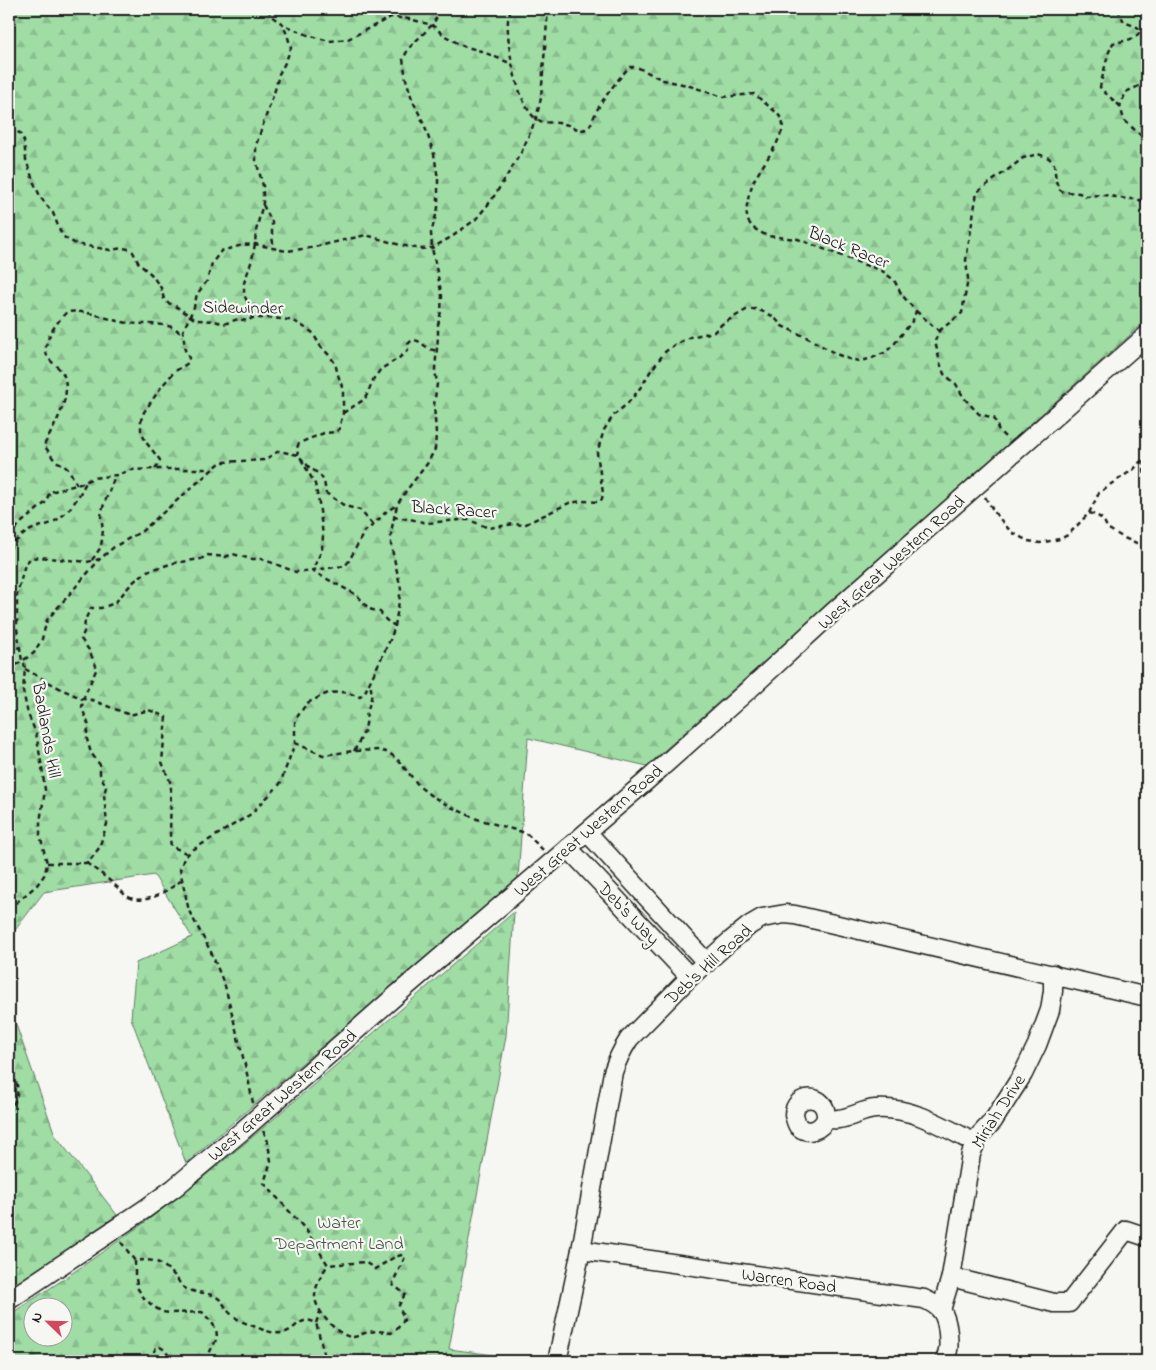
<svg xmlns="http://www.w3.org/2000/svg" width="1156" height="1370" viewBox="0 0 1156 1370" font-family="'Indie Flower',sans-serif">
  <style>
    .forest { fill: url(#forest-firs); stroke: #5e7c60; fill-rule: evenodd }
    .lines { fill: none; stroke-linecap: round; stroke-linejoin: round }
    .minor-casing { stroke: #1c1c1c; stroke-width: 21 }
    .path { stroke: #1c1c1c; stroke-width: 2.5; stroke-dasharray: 5 4; stroke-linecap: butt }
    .minor { stroke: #f6f6f2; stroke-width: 18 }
    .labels { text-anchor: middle; stroke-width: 4.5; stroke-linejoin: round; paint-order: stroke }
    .street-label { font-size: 18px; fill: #1c1c1c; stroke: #f6f6f2 }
    .park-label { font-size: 18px; fill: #435645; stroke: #f6f6f2 }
  </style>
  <defs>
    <pattern id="forest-firs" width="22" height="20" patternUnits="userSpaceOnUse" patternTransform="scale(1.25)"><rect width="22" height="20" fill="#9fdda5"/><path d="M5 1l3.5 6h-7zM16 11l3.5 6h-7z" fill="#88bd8d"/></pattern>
  </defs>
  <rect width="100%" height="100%" fill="#f6f6f2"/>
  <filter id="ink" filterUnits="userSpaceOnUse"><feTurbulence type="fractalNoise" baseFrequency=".02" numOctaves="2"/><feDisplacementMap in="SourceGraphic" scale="10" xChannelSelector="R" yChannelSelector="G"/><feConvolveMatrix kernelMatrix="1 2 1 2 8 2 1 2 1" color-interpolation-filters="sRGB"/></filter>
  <g filter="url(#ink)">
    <!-- forest -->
    <g class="forest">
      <path d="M9,9H1147V320L647,766L528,738L518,878L186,1163L131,1018L136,963L192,937L154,875L44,892L9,938Z"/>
      <path d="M514,912L506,1036L449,1349L539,1361H9V1315L61,1281L144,1223L201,1179L256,1134ZM32,1308H62V1338H32Z"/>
      <path d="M9,1005L55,1135L117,1215L35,1272L9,1289Z"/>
    </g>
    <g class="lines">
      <defs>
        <g id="minor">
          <path d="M587,832L707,963"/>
          <path d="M568,848L690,977"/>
          <path d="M826,1118C827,1092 794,1093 794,1115C795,1118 796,1123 798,1126C808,1136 822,1129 826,1118C830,1119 834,1120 838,1119C851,1118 862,1110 875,1109C911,1106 944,1127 975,1143"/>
          <path d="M581,1250L924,1299C942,1307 946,1314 948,1333C949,1346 949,1349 945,1361"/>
          <path d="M951,1277L1054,1303H1069L1126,1230L1147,1237"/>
          <path d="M9,1300L145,1209L174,1188L242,1131L393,998L644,783L755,684L832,613L1147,335"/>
          <path d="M941,1310L951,1277L971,1154L978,1137L993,1121L1023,1074L1037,1045L1050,1010L1053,991V974"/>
          <path d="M558,1357L581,1250L613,1072C617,1060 622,1050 629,1039L690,977L729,942L750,925L762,918L785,914L795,915L1147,997"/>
        </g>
      </defs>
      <!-- minor casing -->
      <use href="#minor" class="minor-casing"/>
      <!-- path -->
      <g class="path">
        <path d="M268,9L271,16L278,21L288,27L308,35L329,41L348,39L391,17L409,19L432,25L445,36L463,46L481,51L512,64"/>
        <path d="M1118,9L1124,22L1137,27L1141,30C1136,40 1124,41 1113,43L1108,54L1100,87L1102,90L1120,106"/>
        <path d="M1147,82L1126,92L1120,106L1124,120L1147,141"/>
        <path d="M9,129L20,133L24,141L26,160L34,183L41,198L53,213L60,231L65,238L76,244L110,250L123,248L129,249L133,252L139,264L151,274L161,288L164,299L168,303L174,305L196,320L215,321L224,324L238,319L248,321L252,318H267L282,319L294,321L312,332L321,347L328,354L335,363L338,375L343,389V413L339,429L336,432L324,433L299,443L297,448L298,455"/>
        <path d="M263,205L272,222V237L274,248"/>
        <path d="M916,311L939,331L935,341L940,363L944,374L956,384L964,398L979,414L994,418L999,431L1008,440"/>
        <path d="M252,318L251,309L244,295V283L252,260L255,244L256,231L263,203V186L256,160V145L275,90L279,74L286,61L291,48L287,34L282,24"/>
        <path d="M939,331L962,313L968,279L966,260L977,192L1013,166L1023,158L1038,154L1049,158L1054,164L1056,181L1059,189L1063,192L1079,193L1086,196L1104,195L1127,199H1138L1147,205"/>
        <path d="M343,413L365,399L374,378L381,369L399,358L408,350V344L412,340C421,340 423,346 430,349C432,350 435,350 438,351"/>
        <path d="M301,459L315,484L319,503L323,536L322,550L312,571"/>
        <path d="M1145,460L1144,471L1147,483"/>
        <path d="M155,469L160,460L145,441L141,430V420L144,412L162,386L174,372L188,363L189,358L185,350L183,331L194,307L197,294L207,281L212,263L221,251L243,245L255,244L286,251L310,248L366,235L400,245L420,249L432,248L453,236L476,219L491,201L508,174L522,151L536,119L541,98L548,9"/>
        <path d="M77,485L69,470L62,464L55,461L44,445C54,427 72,397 64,376C61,368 54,365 49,359C38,346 58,320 67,312C88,309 107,320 128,323C143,325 160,322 174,328C178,330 180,333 182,336"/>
        <path d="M985,497L995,513L1011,532L1028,541L1040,543L1060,539L1068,535L1089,513C1099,516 1104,518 1107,528L1124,538L1142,545L1147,543"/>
        <path d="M1089,513L1099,493L1108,486L1134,469L1140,462L1145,460L1147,457"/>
        <path d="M393,517L410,519L427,523L460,520H469L489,528L514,524L524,525L569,503L583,501L598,502L602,499L603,493L597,453L604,430L613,416L627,404L634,396L643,384L650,372L665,352L674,345L690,337L714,332L722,324L746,310L755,309L764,312L774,317L782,326L808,338L836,354L849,359L859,361L870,359L886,352L895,343L913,320L916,311L902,295L894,280L881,270L865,265L798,239L767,236L753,228L748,221L746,211L749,194L754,180L776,145L782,131L783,124L781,118L776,112L754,94L723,97L687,85L663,80L637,67H629C618,80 606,94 597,110C594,115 592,126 586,129C579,132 571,125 564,124C554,121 543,125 535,118C517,103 506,43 508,20C509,16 510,12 511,9"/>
        <path d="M9,536L22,522L45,503L50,492L80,484L93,478L117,475L131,470L155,469H210"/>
        <path d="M9,549C16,541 23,533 33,529C40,526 49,525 55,521C70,512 79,497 86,482"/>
        <path d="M92,560L101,547L103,530L101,516L103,507L115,476"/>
        <path d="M1147,598L1146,606L1147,612"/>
        <path d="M395,626L401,589L391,545V532L397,505L406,491L427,464L435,449L436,433L434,405L437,384L435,369L438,337V325L441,311L442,296L432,248L431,233L438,208V179L434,154L424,124L412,99L406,79L403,59L409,48L432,25L442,9"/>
        <path d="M9,643L21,649"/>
        <path d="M25,669L63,690L83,699L92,700L130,715L149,710L166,717L162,762L171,784L170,839L171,846L188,854"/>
        <path d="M9,670L34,653L42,639L47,620L99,560"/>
        <path d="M295,743L323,755L354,751L379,750L389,753L397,759L420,787L430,795L451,807L477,819L526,833L543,850"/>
        <path d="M354,751C359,742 364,734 366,724C367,720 366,716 367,712C371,699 373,697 370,683"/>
        <path d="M47,863H86L91,859L99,848L107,824L104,795L106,787L100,774V765L91,753L86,736L89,726L82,708L83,699L97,668L89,650L81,639L84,632L85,620L91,608H101L115,603L132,583L147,571L174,563L201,559L207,555L225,557L233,554L251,559H262L296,572L345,566L349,561L364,532L373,525L387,511L397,505"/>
        <path d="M86,863C97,870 107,878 117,887C121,890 124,895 128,897C147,906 168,890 182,880"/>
        <path d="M9,909L37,885L45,874L47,863L40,835V822L45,790L42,768L36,733L28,714L23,691L25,669L24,663L22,661L17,629V595L25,564L31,558L40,557L87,562L100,559L114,547L142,531L221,462L264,460L279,451L298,455L309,467L320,475L324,481L326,493L345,506L360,510L373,525"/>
        <path d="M9,1066C10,1073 15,1078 17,1085C19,1095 14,1104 9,1112"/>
        <path d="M253,1103L246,1069L225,986L211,952L189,911L180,870L184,858L191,851L251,814L280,784L295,743V720L307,703L328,693L345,692L360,697L364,694L390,640L395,626L386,620L380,612L369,609L357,595L312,571"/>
        <path d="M263,1131L267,1138L271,1161L264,1183L306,1230L328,1265L365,1262L375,1269L393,1258L401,1255L405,1257L393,1282V1285L405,1294L399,1305C400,1311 403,1314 404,1320L397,1329L391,1333C380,1331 376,1330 365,1333C361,1334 357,1337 353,1337C339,1338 315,1310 315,1297C315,1286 322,1273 328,1265"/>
        <path d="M121,1242L135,1261"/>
        <path d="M316,1323L320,1312"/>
        <path d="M9,1355L10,1361"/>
        <path d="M153,1361L154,1352L156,1347H160L165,1350L172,1361"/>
        <path d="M209,1361L208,1356C210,1351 212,1348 214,1344C222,1331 211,1321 202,1312L171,1313L162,1312L153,1306L144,1298L138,1289L135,1274V1261C154,1258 161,1262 175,1276C178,1279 179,1283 182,1286C191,1294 204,1291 214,1296C222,1299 224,1306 229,1312C236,1320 247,1324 256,1327C263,1330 274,1334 282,1333C296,1331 300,1314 316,1323L326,1361"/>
      </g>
      <!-- minor -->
      <use href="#minor" class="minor"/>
    </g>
  </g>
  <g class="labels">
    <!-- street labels -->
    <g class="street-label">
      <text transform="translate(849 247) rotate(22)" y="6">Black Racer</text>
      <text transform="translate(243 307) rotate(1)" y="6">Sidewinder</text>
      <text transform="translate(454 509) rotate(4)" y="6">Black Racer</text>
      <text transform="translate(891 562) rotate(-42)" y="6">West Great Western Road</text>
      <text transform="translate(47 730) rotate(80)" y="6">Badlands Hill</text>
      <text transform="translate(588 830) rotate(-41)" y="6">West Great Western Road</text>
      <text transform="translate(629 913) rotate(46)" y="6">Deb's Way</text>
      <text transform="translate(708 964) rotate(-42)" y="6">Deb's Hill Road</text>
      <text transform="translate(282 1095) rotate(-41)" y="6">West Great Western Road</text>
      <text transform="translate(998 1111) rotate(-57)" y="6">Miriah Drive</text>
      <text transform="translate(789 1280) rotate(8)" y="6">Warren Road</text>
    </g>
    <!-- park labels -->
    <g class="park-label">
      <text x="339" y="1228">Water<tspan x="339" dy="21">Department Land</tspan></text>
    </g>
  </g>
  <!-- margin -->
  <rect width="1156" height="1370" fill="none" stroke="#f6f6f2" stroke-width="30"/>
  <rect x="15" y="15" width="1126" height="1340" fill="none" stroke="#1c1c1c" stroke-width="2" filter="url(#ink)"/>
  <!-- north arrow -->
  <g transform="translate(48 1322) rotate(293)"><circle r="24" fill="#f6f6f2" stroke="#9f9f9c"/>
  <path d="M0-4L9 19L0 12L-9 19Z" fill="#d1495b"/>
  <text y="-8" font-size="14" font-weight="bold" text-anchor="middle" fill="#1c1c1c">N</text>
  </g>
</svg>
